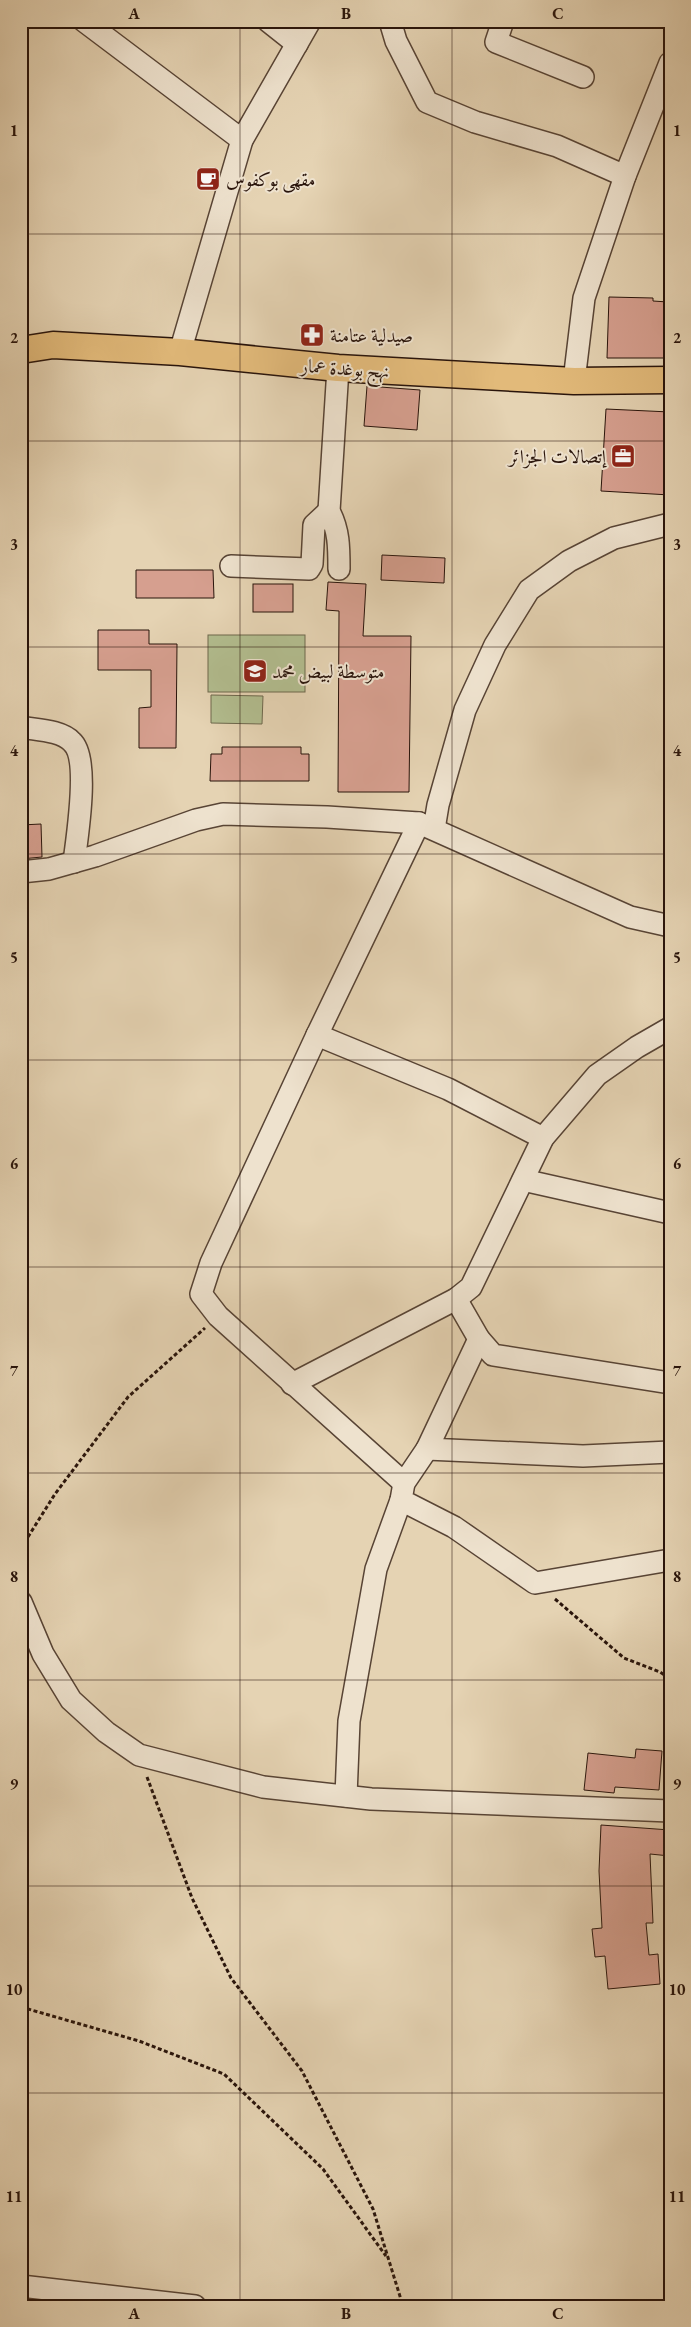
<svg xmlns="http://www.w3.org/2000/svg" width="691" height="2327" viewBox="0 0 691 2327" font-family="'EB Garamond',Amiri,serif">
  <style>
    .green { fill: #b2bd8f; stroke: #6e684d }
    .building { fill: #d69f8f; stroke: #29140b }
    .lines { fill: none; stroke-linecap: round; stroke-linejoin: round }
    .minor-casing { stroke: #584435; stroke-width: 24 }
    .major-casing { stroke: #29140b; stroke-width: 29 }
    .path { stroke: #29140b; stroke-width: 3; stroke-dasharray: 4 2.5; stroke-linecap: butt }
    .minor { stroke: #eee2ce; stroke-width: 21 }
    .major { stroke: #e2ba7a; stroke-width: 26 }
    .grid { fill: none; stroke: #29140b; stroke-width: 1; stroke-opacity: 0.55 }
    .labels { text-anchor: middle; stroke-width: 4; stroke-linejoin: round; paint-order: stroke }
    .poi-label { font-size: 19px; fill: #29140b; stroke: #eee2ce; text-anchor: start }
    .street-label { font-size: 19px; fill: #29140b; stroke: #eee2ce }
    .neatline { fill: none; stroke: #29140b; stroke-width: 2 }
    .grid-label { font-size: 16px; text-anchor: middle; font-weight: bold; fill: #29140b }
  </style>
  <rect width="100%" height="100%" fill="#e5d3b3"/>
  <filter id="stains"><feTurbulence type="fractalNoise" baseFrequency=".004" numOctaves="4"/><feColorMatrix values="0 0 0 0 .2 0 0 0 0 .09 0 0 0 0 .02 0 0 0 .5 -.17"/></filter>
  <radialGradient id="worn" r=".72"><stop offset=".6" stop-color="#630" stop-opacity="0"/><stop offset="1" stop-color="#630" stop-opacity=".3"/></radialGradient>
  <!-- green -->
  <g class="green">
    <rect x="208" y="635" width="97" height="57"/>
    <path d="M211,695L263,696L262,724L211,723Z"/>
  </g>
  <!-- building -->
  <g class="building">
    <path d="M609,297L653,298V301L668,302L670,358H607Z"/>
    <path d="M367,386L420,390L417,430L364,426Z"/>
    <path d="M606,409L670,412V495L601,491Z"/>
    <path d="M382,555L445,558L444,583L381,580Z"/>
    <path d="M136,570H213L214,598H136Z"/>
    <path d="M328,582L366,584L363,636H411L409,792H338L339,611L326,610Z"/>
    <rect x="253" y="584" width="40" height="28"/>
    <path d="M98,630H149V644H177L176,748H139V708L151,707V670H98Z"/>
    <path d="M222,747H301V754H309V781H210L211,754H222Z"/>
    <path d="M41,824L42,857L21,859V825Z"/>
    <path d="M636,1749L662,1751L659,1790L615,1787L614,1793L584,1790L588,1753L635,1758Z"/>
    <path d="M601,1825L670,1830V1856L650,1854L653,1923H646L649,1955L658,1954L660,1984L608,1989L605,1956L595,1957L592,1929L602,1928L599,1871Z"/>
  </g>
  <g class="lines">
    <defs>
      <g id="minor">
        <path d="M84,21L242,140"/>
        <path d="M268,21L297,44"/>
        <path d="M390,21L396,41L427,102L475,122L557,146L625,176"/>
        <path d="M503,21L496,42L583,77"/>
        <path d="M180,352L242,140L310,21"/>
        <path d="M338,368L329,511C339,530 339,547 339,569"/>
        <path d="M574,381L584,298L625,176L670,63"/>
        <path d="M231,566L309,569L312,564L314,525L329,511"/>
        <path d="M21,727C36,730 61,730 72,742C90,758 77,838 74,862"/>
        <path d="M434,829L438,805L465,710L495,645L529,590L569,561L614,538L670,524"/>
        <path d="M21,872L49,869L95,856L196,820L223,814L327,817L419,823L630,917L670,926"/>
        <path d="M317,1035L448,1089L543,1138"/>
        <path d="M523,1180L670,1213"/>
        <path d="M456,1299L479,1339L493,1355L670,1383"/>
        <path d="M479,1339L427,1449L583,1456L670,1452"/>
        <path d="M292,1384L456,1299L471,1287L543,1138L597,1075L637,1047L670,1028"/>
        <path d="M427,1449L404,1483L401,1500L454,1527L535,1583L670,1560"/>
        <path d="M404,1483L218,1316L201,1294L211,1263L317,1035L419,823"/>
        <path d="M21,1602L43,1654L71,1700L106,1732L139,1755L263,1787L371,1799L670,1811"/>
        <path d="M346,1796L349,1721L376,1569L401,1500"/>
        <path d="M21,2286L195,2306"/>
      </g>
      <path id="major" d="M21,350L53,345L180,352L338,368L574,381L670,380"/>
    </defs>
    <!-- minor casing -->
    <use href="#minor" class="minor-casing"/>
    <!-- major casing -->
    <use href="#major" class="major-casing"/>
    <!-- path -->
    <g class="path">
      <path d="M21,1548L55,1494L128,1397L205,1328"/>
      <path d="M555,1599L624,1658L660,1672L670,1679"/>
      <path d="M147,1777L192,1898L231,1978L302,2071L373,2209L403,2306"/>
      <path d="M21,2007L139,2041L224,2074L323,2169L386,2256"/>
    </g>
    <!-- minor -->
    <use href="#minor" class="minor"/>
    <!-- major -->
    <use href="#major" class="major"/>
  </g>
  <!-- grid -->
  <path class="grid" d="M240,21V2306M452,21V2306M21,234H670M21,441H670M21,647H670M21,854H670M21,1060H670M21,1267H670M21,1473H670M21,1680H670M21,1886H670M21,2093H670"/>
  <!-- icons -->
  <defs>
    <symbol id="cafe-square" viewBox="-11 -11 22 22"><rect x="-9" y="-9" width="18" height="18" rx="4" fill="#8f2418" stroke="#eee2ce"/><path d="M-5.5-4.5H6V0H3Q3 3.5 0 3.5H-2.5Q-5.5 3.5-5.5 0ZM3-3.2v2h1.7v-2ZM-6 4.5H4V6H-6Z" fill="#fff"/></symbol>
    <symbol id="pharmacy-square" viewBox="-11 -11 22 22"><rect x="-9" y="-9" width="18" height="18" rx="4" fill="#8f2418" stroke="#eee2ce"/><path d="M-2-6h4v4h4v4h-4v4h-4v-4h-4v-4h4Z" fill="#fff"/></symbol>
    <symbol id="office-square" viewBox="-11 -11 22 22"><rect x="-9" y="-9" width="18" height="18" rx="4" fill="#8f2418" stroke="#eee2ce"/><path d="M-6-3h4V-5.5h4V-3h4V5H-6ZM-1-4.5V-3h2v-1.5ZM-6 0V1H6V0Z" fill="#fff"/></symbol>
    <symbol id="school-square" viewBox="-11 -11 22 22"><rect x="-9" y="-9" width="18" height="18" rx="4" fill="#8f2418" stroke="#eee2ce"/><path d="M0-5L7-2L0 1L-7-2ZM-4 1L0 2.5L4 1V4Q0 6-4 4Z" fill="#fff"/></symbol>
  </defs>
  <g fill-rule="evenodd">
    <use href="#cafe-square" x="194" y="165" width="28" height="28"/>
    <use href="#pharmacy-square" x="298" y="321" width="28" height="28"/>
    <use href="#office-square" x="609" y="442" width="28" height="28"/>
    <use href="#school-square" x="241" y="657" width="28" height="28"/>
  </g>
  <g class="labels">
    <!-- poi labels -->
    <g class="poi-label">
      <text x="226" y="186">مقهى بوكفوس</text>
      <text x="330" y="342">صيدلية عتامنة</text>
      <text x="606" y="463" text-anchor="end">إتصالات الجزائر</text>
      <text x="272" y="678">متوسطة لبيض محمد</text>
    </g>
    <!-- street labels -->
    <g class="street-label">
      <text transform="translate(345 368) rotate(4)" y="7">نهج بوغدة عمار</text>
    </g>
  </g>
  <!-- margin -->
  <rect width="691" height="2327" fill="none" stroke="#e5d3b3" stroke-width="55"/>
  <rect x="28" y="28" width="636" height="2272" class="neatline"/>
  <g class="grid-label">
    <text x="134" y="19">A</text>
    <text x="346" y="19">B</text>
    <text x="558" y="19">C</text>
    <text x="14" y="136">1</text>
    <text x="677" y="136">1</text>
    <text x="14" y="343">2</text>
    <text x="677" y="343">2</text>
    <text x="14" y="550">3</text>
    <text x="677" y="550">3</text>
    <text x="14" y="756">4</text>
    <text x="677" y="756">4</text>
    <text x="14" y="963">5</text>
    <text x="677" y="963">5</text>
    <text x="14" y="1169">6</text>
    <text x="677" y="1169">6</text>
    <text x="14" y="1376">7</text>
    <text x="677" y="1376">7</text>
    <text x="14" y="1582">8</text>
    <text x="677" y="1582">8</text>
    <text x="14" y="1789">9</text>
    <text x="677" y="1789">9</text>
    <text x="14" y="1995">10</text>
    <text x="677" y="1995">10</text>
    <text x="14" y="2202">11</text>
    <text x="677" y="2202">11</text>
    <text x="134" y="2319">A</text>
    <text x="346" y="2319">B</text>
    <text x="558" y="2319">C</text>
  </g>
  <rect width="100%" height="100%" filter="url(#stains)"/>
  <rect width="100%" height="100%" fill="url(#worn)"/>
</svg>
